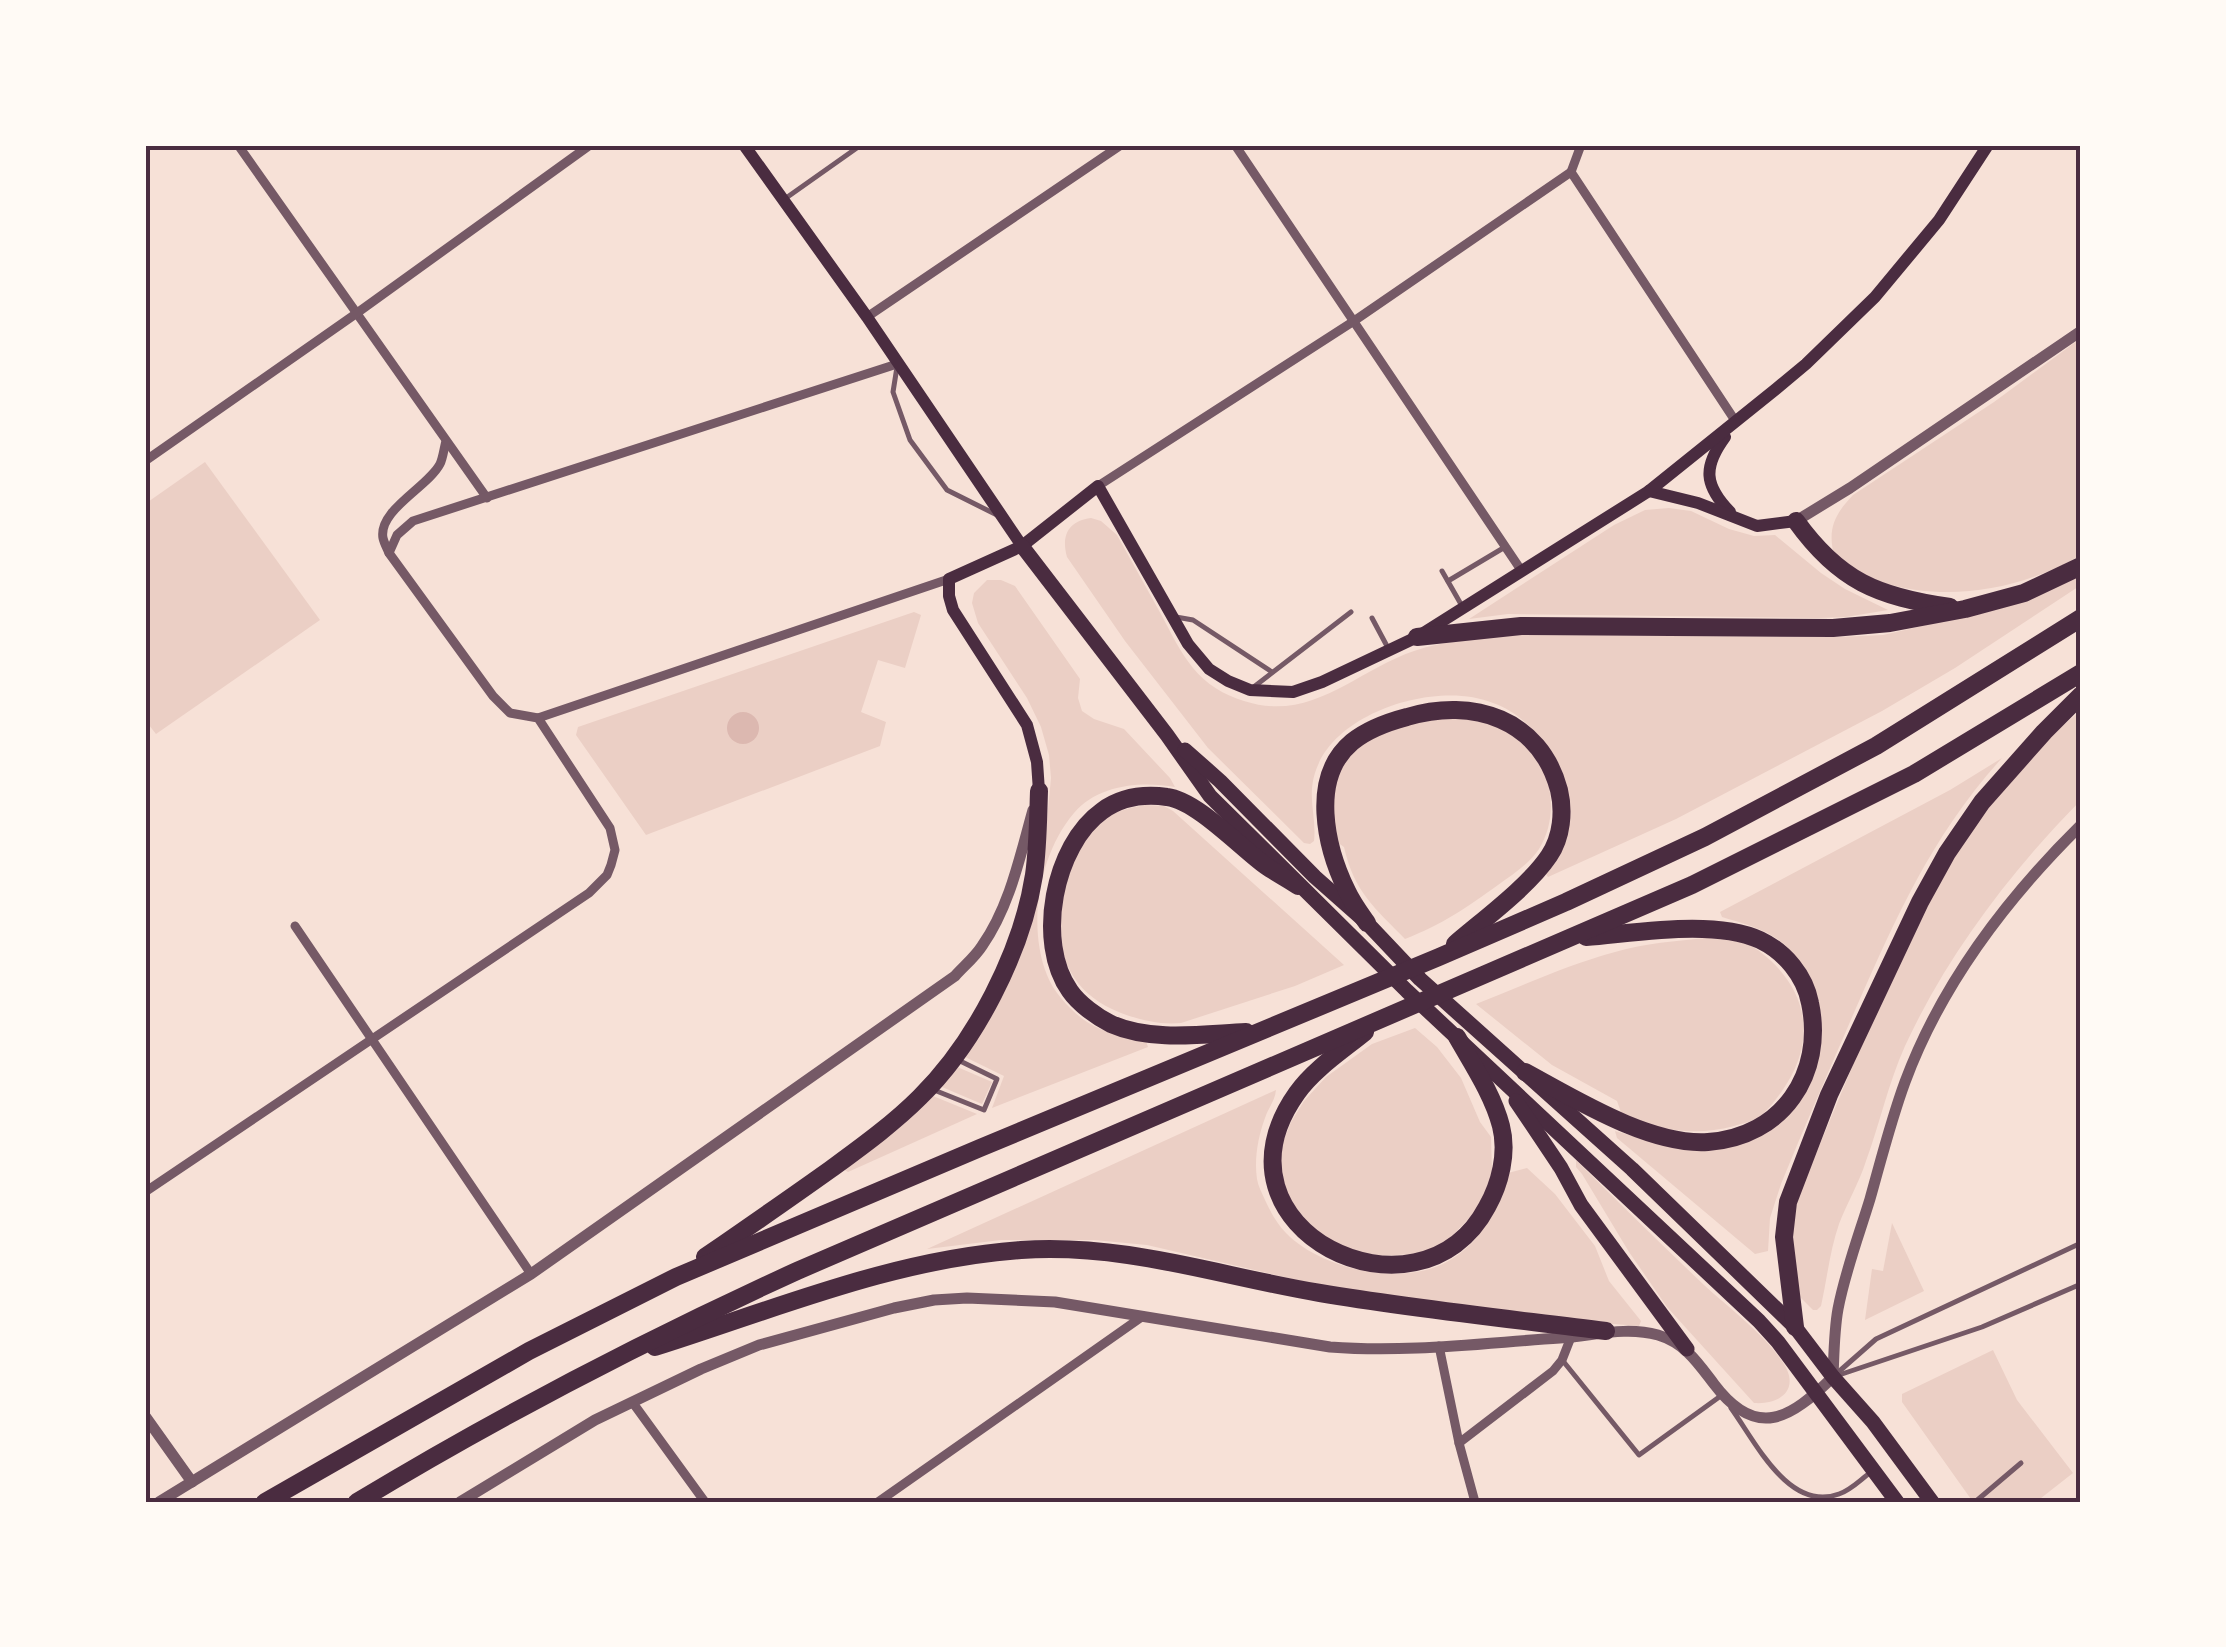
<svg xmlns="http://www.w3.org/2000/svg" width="2226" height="1647" viewBox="0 0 2226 1647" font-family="Raleway,sans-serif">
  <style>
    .green { fill: #ebcfc5 }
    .water { fill: #dcb8b0 }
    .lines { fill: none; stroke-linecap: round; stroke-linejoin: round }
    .service { stroke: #755966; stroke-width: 5 }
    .minor { stroke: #755966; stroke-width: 9 }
    .tertiary { stroke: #755966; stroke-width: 11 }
    .secondary { stroke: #4a2c40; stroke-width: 12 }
    .primary { stroke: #4a2c40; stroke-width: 15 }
    .motorway { stroke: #4a2c40; stroke-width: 18 }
    .neatline { fill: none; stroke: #4a2c40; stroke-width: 4 }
  </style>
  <rect width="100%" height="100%" fill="#f7e1d7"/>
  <!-- green -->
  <g class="green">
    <path d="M2081,338V555C2008,598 1907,609 1835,559C1827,531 1833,516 1853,495L1994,402Z"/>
    <path d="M205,462L320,620L156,734L145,720V504Z"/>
    <path d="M1669,508L1691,511L1729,529L1754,536L1775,535L1821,573L1845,589L1888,610L1846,617L1818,618L1508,614L1469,619L1614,525L1645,510Z"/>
    <path d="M1091,518L1101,521L1117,535C1132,562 1147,589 1162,616C1171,633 1180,652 1193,668C1206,684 1224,695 1244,701C1312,723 1355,671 1414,651C1445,640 1481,639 1513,635L1839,637L1883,635L1953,619L2081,570V585L1955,668L1882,711L1676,819L1548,877L1545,873C1549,850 1552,827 1555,804C1557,795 1561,783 1559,774C1557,759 1547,745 1537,734C1525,721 1511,709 1493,703C1440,681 1342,709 1318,765C1305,795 1317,814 1314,841L1310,844L1304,843L1208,748L1125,641L1067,557C1061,536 1068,521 1091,518Z"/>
    <path d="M987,580H1001L1015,586L1080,679L1078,698L1082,711L1094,719L1124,729L1170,778L1175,787C1140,781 1098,785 1074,813C1039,854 1027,925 1047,975C1054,993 1071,1011 1087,1022C1104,1033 1126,1037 1146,1041L1148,1047L992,1108L1004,1076L963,1056L990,1009L1045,841L1051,778L1049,755L1041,727L1027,698L978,623L972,603L974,593Z"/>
    <path d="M914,612L921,615L905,668L878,660L861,712L886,722L880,746L646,835L576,735L578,727Z"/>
    <path d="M2081,710V800C2011,871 1947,955 1905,1046C1888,1084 1880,1123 1866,1161C1859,1183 1847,1203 1839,1224C1830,1250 1827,1279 1821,1306L1817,1310H1813L1797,1294L1790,1268L1795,1204L1860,1048L1935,882L1983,810L2042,744Z"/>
    <path d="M1454,714C1470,718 1492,720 1507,728C1548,750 1564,809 1539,849C1529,864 1513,874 1498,885C1466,908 1443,924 1405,939C1375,908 1354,892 1344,847L1337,842C1335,828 1330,810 1332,795C1341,732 1403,724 1454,714Z"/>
    <path d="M2002,758C1933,834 1897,915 1856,1008C1831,1066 1805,1125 1781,1184L1770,1218L1768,1251L1755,1254L1617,1138L1615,1131L1655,1142L1754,1136L1817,1057C1813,1038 1799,962 1791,951C1774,931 1745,924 1722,917L1720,912L1950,790Z"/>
    <path d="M1145,805L1164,806L1173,811L1344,965L1295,986L1181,1023C1160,1025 1140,1020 1121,1013C1061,990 1049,936 1067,879C1075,854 1081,839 1102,821C1113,811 1130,808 1145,805Z"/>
    <path d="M1707,938C1717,939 1728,938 1738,940C1751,944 1760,951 1770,960C1811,998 1814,1046 1782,1091C1775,1101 1766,1113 1756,1119C1750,1122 1740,1124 1734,1126C1693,1137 1660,1130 1622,1115L1617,1101L1552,1065L1476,1004C1522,986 1567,965 1615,952C1645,943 1676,941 1707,938Z"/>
    <path d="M1415,1028L1437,1047L1461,1078L1480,1122L1491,1137L1492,1171L1488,1189L1476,1211L1448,1240L1422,1254L1365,1256L1319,1236L1281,1189V1147L1291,1122L1304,1101L1326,1077L1372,1044Z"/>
    <path d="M955,1066L992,1082L982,1104L942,1087Z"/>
    <path d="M1276,1090C1275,1101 1268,1108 1265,1118C1258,1137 1254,1159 1257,1179C1258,1186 1262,1193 1265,1200C1270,1211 1277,1224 1286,1233C1322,1270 1404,1288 1450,1260C1483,1241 1498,1207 1508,1173L1527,1168L1555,1194L1595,1246L1609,1281L1641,1321L1639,1326L1576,1321L1323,1286L1147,1245L1094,1240H1001L927,1249Z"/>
    <path d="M933,1096L977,1114L848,1172L843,1169Z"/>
    <path d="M1576,1160C1618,1202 1661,1244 1704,1285C1730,1309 1762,1332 1782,1361C1801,1388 1782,1405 1754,1403L1667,1307L1629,1252L1582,1174L1576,1167Z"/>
    <path d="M1892,1223L1924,1291L1865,1320L1872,1269L1883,1271Z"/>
    <path d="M1993,1350L2017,1400L2073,1473L2036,1502H1973L1902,1402V1394Z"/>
  </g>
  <!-- water -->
  <circle class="water" cx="743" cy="728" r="16"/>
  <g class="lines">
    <!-- service -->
    <g class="service">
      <path d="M786,198L861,145"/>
      <path d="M897,367L893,392L910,440L947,490L997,515"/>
      <path d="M1442,571L1462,606"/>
      <path d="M1448,581L1505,547"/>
      <path d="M1176,617L1193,620L1272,672"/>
      <path d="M1372,618L1388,648"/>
      <path d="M1255,686L1351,612"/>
      <path d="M934,1090L984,1110L997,1079L956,1059"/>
      <path d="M1563,1361L1639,1455L1722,1395"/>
      <path d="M1835,1375L1876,1339L2081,1243"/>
      <path d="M1836,1376L1982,1327L2081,1284"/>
      <path d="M1731,1408C1755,1441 1789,1513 1839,1494C1851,1490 1860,1480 1871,1472"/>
      <path d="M1975,1502L2021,1463"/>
    </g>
    <!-- minor -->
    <g class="minor">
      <path d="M238,145L487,498"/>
      <path d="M1235,145L1521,570"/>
      <path d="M1571,172L1736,422"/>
      <path d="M1571,172L1581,145"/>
      <path d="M867,317L1121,145"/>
      <path d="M145,461L357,313L590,145"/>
      <path d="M1098,486L1354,321L1571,172"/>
      <path d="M389,553L397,535L413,521L897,364"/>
      <path d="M538,718L949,579"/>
      <path d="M295,926L531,1274"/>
      <path d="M145,1192L589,893L607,875L611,865L615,850L610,828L538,718L510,713L493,696L389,553C387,548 384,543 383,538C378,510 428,487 440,464C443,458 444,448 446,441"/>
      <path d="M1439,1346L1459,1443L1475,1502"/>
      <path d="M633,1403L705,1502"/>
      <path d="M1459,1443L1553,1371L1562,1360L1571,1337"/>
      <path d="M878,1502L1143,1316"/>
    </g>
    <!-- tertiary -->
    <g class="tertiary">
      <path d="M1796,521L1850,488L2081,331"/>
      <path d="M145,1416L192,1482"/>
      <path d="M159,1502L531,1274L955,976C964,966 975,957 982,946C1010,906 1020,856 1033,810"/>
      <path d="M460,1502L595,1420L701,1369L759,1345L894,1308L934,1300L967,1298L1055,1302L1330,1347C1407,1353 1483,1343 1560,1338C1593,1336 1625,1326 1658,1335C1685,1343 1698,1363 1714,1384C1757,1441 1791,1418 1833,1377C1834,1355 1834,1331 1838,1309C1845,1272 1859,1235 1870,1199C1881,1160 1891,1120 1905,1082C1941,985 2008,897 2081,825"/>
    </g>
    <!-- secondary -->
    <g class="secondary">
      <path d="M744,145L867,317L1022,546"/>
      <path d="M1725,437C1703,467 1704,485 1730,512"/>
      <path d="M1649,491L1698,503L1757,526L1796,521"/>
      <path d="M1039,791L1037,762L1027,725L953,610L949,596V579L1022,546L1098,486L1188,644L1209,669L1228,681L1250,690L1293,692L1322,682L1417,637L1649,491L1776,389L1806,364L1875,297L1939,220L1988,145"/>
    </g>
    <!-- primary -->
    <g class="primary">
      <path d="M1022,546L1167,735L1210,796L1407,991L1759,1321L1778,1342L1897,1502"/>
      <path d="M1185,750L1220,781L1315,877L1367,923L1420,979L1632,1169L1795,1327L1833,1377L1873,1422L1932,1502"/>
      <path d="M1516,1101L1561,1168L1581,1205L1687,1349"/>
    </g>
    <!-- motorway -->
    <g class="motorway">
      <path d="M1796,521C1839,581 1878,597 1950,607"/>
      <path d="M1417,637L1521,626L1833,628L1890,623L1965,609L2024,593L2081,566"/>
      <path d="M1367,923C1360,913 1352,902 1347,891C1326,848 1309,778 1352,742C1368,729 1388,722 1407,717C1473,697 1540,719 1559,790C1564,811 1562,837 1549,856C1528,887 1484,919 1455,944"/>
      <path d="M1246,1032C1203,1034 1152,1042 1111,1024C1097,1017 1079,1004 1070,991C1035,942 1054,845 1102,811C1121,797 1145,794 1167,797C1196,800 1241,848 1266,866C1276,873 1288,879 1298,886"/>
      <path d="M1365,1032C1343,1050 1314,1069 1297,1093C1200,1229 1419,1335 1487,1207C1500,1184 1508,1153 1501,1126C1493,1095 1473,1065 1457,1037"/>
      <path d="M1525,1072C1575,1099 1650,1146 1708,1142C1782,1137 1825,1074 1810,1003C1805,976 1785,952 1760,940C1714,919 1637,933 1586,937"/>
      <path d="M705,1257C747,1228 789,1199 831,1169C861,1147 893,1124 920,1097C975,1043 1022,952 1034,875C1038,847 1038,820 1039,791"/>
      <path d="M1795,1327L1784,1237L1788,1202L1829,1095L1920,902L1947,853L1982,802L2044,732L2081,695"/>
      <path d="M655,1347C776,1309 893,1259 1021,1250C1127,1243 1218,1276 1320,1293C1415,1309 1511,1319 1606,1331"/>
      <path d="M265,1502L529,1351L676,1277L980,1148L1439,957L1566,902L1705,837L1876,746L2081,618"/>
      <path d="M357,1502C499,1416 646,1340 797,1271L1692,885L1914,774L2081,673"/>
    </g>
  </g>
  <!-- border -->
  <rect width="2226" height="1647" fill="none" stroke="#fffaf5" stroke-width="295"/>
  <rect x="148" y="148" width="1930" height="1352" class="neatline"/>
</svg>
